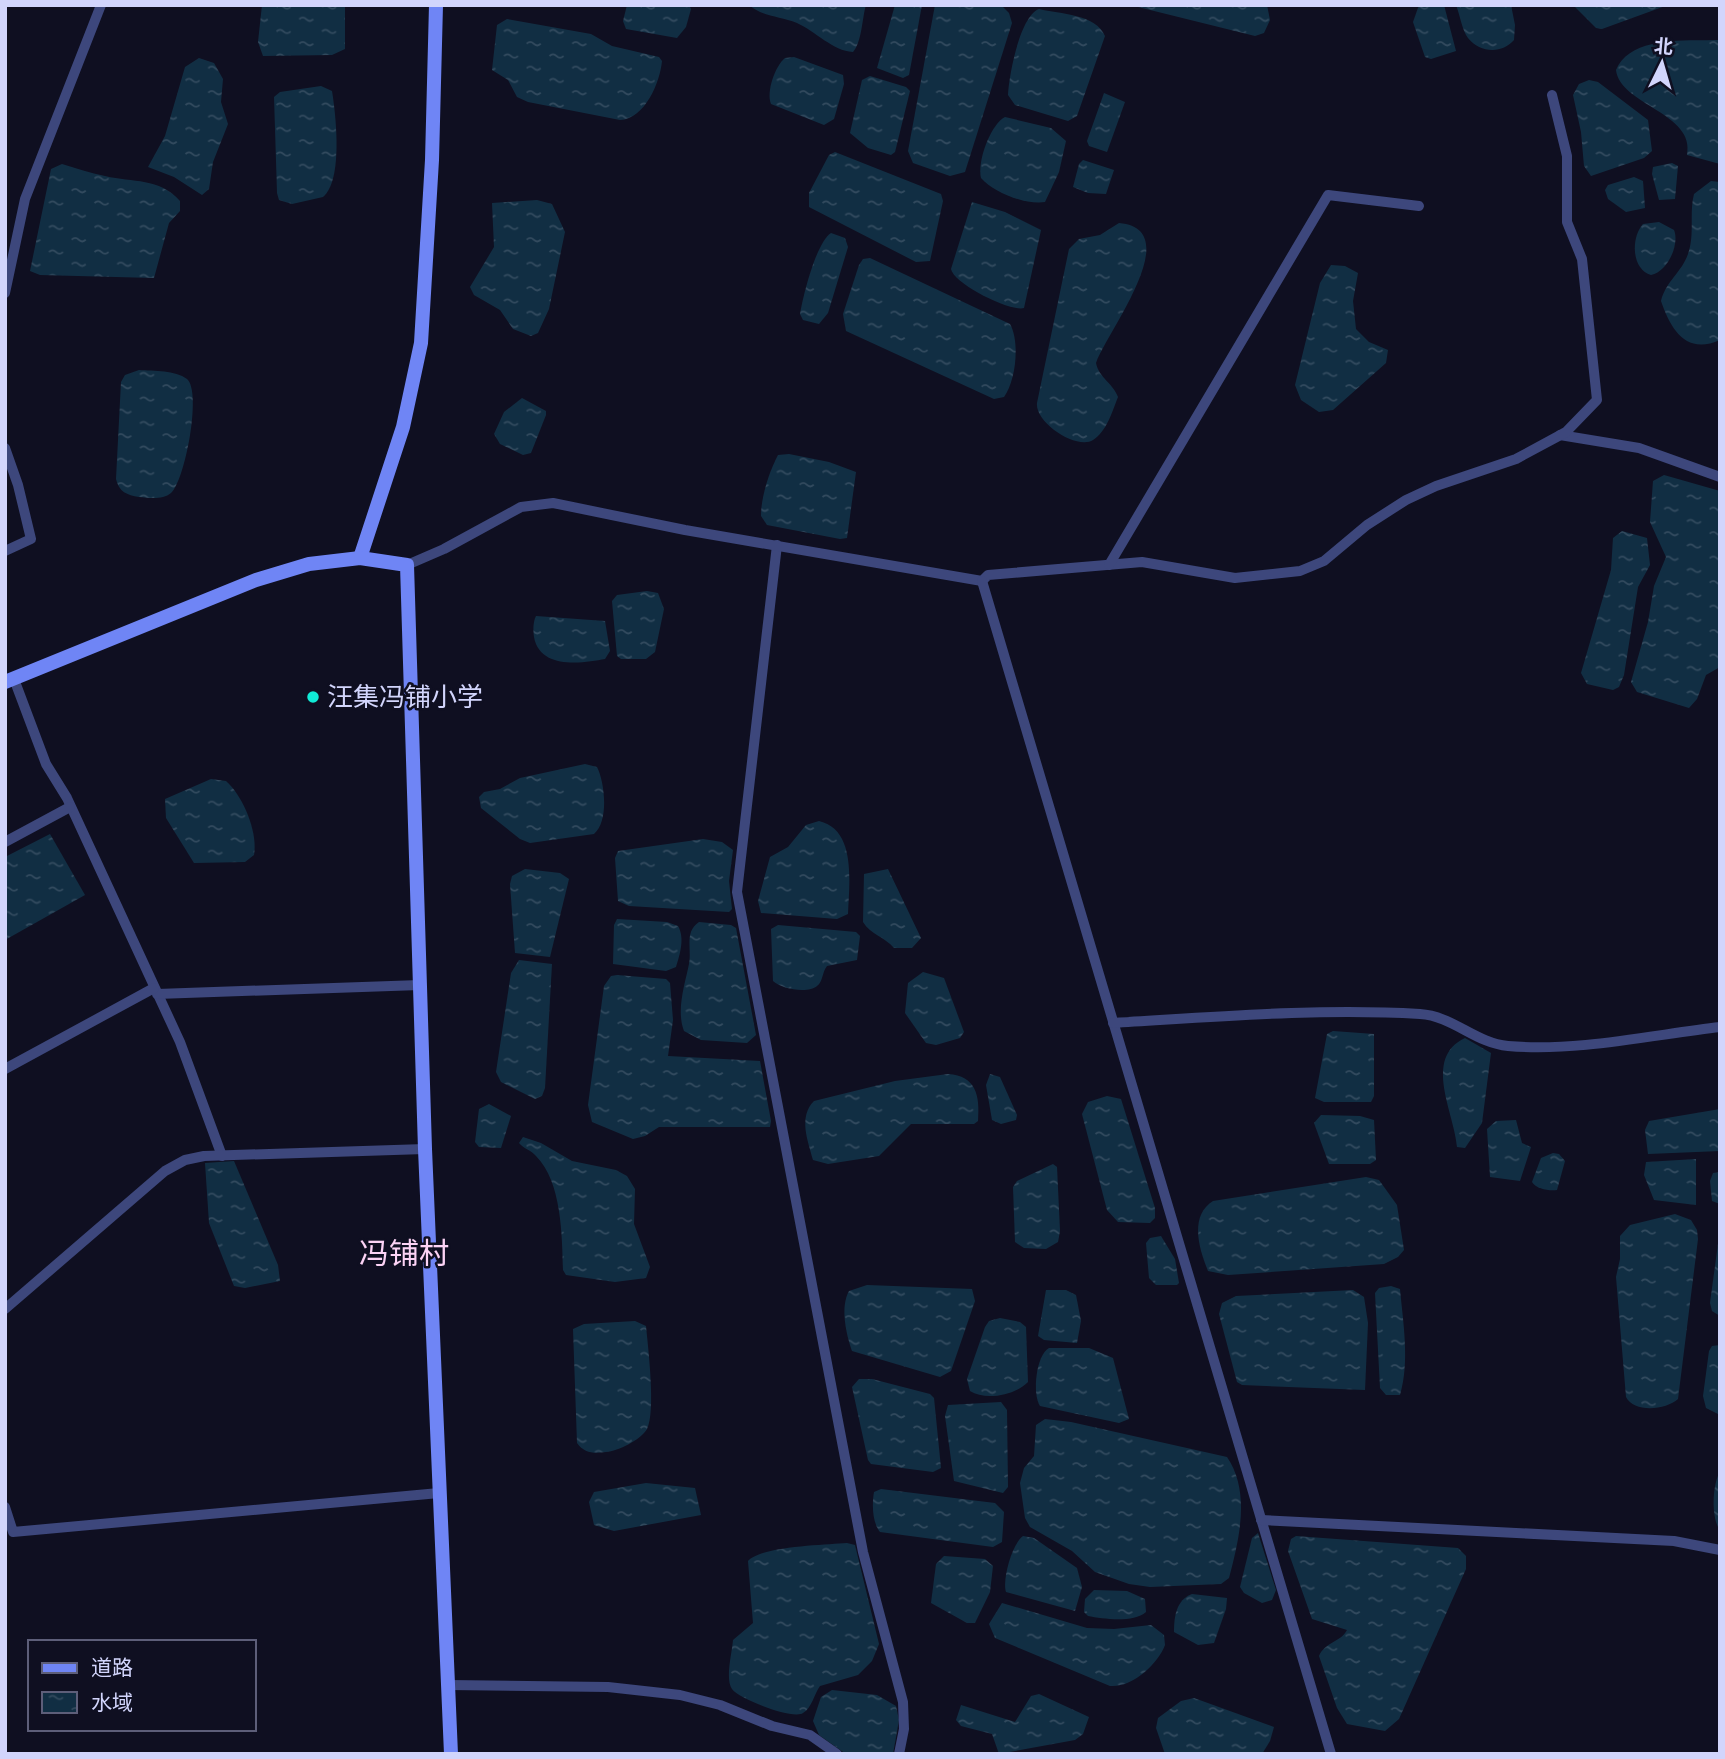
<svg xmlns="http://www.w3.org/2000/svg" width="1725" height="1759" viewBox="0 0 1725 1759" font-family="'Sofia Sans Condensed','Noto Sans SC',sans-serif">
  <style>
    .water { fill: url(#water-ripples) }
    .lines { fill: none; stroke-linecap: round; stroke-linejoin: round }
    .street { stroke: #3d477c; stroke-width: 10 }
    .secondary { stroke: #6f85f5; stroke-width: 14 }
    .poi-dot { fill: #10ead6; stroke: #0f0f21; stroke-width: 2.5 }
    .labels { text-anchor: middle; stroke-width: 5; stroke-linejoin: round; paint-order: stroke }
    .poi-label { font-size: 26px; fill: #d2d5fc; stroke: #0f0f21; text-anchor: start }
    .quarter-label { font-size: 30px; fill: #fcd3f5; stroke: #0f0f21 }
  </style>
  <defs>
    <pattern id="water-ripples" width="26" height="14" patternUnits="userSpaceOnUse" patternTransform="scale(1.75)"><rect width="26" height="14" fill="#112e43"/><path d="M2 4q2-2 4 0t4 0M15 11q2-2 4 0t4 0" fill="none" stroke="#334b5f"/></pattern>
  </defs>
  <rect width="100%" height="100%" fill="#0f0f21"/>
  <!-- water -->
  <g class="water">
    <path d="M262,5H345V49L332,55L263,56L258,42Z"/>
    <path d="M627,5H689L691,9L686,27L677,38L626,29L623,21Z"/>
    <path d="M749,5H866C862,18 862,42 853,52C833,51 815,31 797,23C780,16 763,17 749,5Z"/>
    <path d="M895,5H922L909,75L903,78L877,68Z"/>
    <path d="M935,5H1001L1009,13L1012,23L965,172L950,176L913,163L908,151Z"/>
    <path d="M1130,5H1267L1270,20L1264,33L1255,36Z"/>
    <path d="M1419,5H1444L1456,51L1431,59L1425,57L1413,22Z"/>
    <path d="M1456,5H1511L1515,25L1514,40C1502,54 1480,53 1468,38C1462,30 1460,15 1456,5Z"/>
    <path d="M1573,5H1668L1602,29L1596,28Z"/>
    <path d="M1039,9C1060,14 1096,14 1105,36L1077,116L1068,121L1015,105L1008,95C1009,75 1020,16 1039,9Z"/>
    <path d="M507,19L591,34L612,46L659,57L662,61C660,82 645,119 620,120L528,102L517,97L508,80L492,70L497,25Z"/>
    <path d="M1720,40V164L1687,155C1696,113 1620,105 1616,70C1630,35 1689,41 1720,40Z"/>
    <path d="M794,57L843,75L844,84L834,119L824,125L771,104C766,92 775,66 785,58Z"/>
    <path d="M199,58L214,63L223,79L221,102L228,124L213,162L209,189L202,195L174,177L148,167L165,136L185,67Z"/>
    <path d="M870,76L906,87L910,91L895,152L891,155L868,148L850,133L862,80Z"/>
    <path d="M1589,80L1598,82L1648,120L1652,151L1644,158L1591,176L1584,166L1581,132L1573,95L1579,84Z"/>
    <path d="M321,86L332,91C336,116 343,180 323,197L292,204L279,200L277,193L274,97L280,92Z"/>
    <path d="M1104,93L1125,102L1107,152L1089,146L1087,141Z"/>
    <path d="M1005,117L1051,128L1066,141L1059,172L1045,202C1026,205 994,193 981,178C977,162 990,125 1005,117Z"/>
    <path d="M835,152L941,194L943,201L930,261L916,262L809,207V193L829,155Z"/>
    <path d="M1083,160L1114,170L1106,194L1088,193L1073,187L1079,164Z"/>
    <path d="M1672,163L1678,166L1675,199L1659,200L1652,174L1653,167Z"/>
    <path d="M62,164C76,168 90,173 105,176C133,183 159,177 180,201V211L169,223L154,278L40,275L30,271L51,169Z"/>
    <path d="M1634,177L1643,181L1645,208L1626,212L1608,199L1605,190L1608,185Z"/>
    <path d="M1711,181L1720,182V340C1686,355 1671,330 1661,301C1666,281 1682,272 1688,254C1695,234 1689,213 1694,194Z"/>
    <path d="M537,200L552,204L565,232L549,309L538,333L531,336L513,329L500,310L474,295L470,287L494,247L492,203Z"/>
    <path d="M972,202L1005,212L1041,230L1024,308C1010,312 954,284 951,269Z"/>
    <path d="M1659,222L1674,230C1680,245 1667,272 1651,275C1631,269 1631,237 1643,224Z"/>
    <path d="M1119,223C1188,229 1106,333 1096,363C1099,378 1113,383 1118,397C1112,412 1107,431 1093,440C1077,450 1035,423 1037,403L1069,249L1079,239L1100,235Z"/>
    <path d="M831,233L845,238L848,247L828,313L819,324L803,320L800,314C803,296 816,243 831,233Z"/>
    <path d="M870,258L1010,324C1020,342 1016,380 1004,397L994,399L846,331L843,314L859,265L863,259Z"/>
    <path d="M1331,265L1345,266L1358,273L1353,301L1356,329L1369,342L1388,350L1386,363L1333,410L1319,412L1301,400L1295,385L1320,283Z"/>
    <path d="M139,370C154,371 175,370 187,379C202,392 185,481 171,493C163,500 149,498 139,497C127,495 119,492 116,479L121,382L125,375Z"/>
    <path d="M522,398L546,411V415L531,453L523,455L500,444L494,434L504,412Z"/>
    <path d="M789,454L829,462L856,472L847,538L840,539L767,525L761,516C761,497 769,472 778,455Z"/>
    <path d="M1664,475L1720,491V667L1706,675L1697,699L1689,708L1637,692L1631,682L1648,622L1654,586L1666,557L1650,522L1653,481Z"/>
    <path d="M1622,531L1647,538L1650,565L1638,587L1624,675L1619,687L1613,690L1587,684L1581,673L1611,570L1613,538Z"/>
    <path d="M647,591L658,593L664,609L655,652L646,659H621L617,656L612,601L617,595Z"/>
    <path d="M536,616L605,621L610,651L605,659C583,663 540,670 534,637C533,630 533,622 536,616Z"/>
    <path d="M585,764L597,767C605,783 609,821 594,834L530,843L520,839L481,808L479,797L484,792L500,789L520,778Z"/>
    <path d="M211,779L226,781C243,796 258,832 254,855L245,862L194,863L166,818L165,799Z"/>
    <path d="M819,821C857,830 849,884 848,914L837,919L761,913L758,901L770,857L788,847L806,825Z"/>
    <path d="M50,834L85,895L5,940V857Z"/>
    <path d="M703,839L722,842L733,850L729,881L732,909L729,912L629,906L618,901L615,858L618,851Z"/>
    <path d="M525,869L560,873L569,879L550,957L515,953L510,884L512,876Z"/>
    <path d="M888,869L921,938L912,948H894C885,937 871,935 863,922L864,874Z"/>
    <path d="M617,919L667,922L678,926C685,938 680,954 676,967L666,971L613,964L614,925Z"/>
    <path d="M699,922L731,925L736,928L756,1035L747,1043L701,1040L684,1031C676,1010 685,984 689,964C692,949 684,932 699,922Z"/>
    <path d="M778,925L856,932L860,936L857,960L827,966C822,972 823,982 817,986C808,994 781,989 773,981L771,929Z"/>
    <path d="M519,960L552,964L545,1088L542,1096L535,1099L501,1082L496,1072L511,973Z"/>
    <path d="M923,972L944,978L964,1032L960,1038L936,1045L926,1043L905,1013L908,983Z"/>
    <path d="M617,975L666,979L670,983L673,1020L668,1056L760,1061L771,1121L770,1127H659L645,1136L633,1139L592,1122L588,1105L604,986L611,976Z"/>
    <path d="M1333,1031L1374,1034V1096L1371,1102H1324L1315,1098L1327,1034Z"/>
    <path d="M1465,1038L1491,1053L1482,1123L1465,1148L1457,1147C1455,1114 1422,1058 1465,1038Z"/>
    <path d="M948,1074C976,1076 980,1095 978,1121L974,1124H911L879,1156L828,1164L813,1160C808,1141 798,1117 814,1101L895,1081Z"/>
    <path d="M990,1074L1000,1077L1017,1115L1016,1120L1001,1124L992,1120L986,1085Z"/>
    <path d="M1107,1096L1121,1099L1155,1208V1218L1150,1223L1118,1222L1107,1210L1082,1114L1088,1102Z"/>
    <path d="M489,1104L511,1116L501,1148L479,1147L475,1142L479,1109Z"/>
    <path d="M1720,1109V1151L1648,1154L1645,1130L1649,1121Z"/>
    <path d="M1321,1115L1360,1116L1374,1120L1376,1160L1370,1164H1329L1314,1123Z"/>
    <path d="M1516,1120L1522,1143L1531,1147L1520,1181L1490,1177L1487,1129L1496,1121Z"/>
    <path d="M523,1137L541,1143L572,1161L616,1170L627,1176L635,1189L634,1224L650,1267L646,1278L615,1282L566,1275L563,1270C562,1236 562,1182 536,1156C531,1150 524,1149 519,1143Z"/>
    <path d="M1553,1153L1559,1154L1565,1161L1557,1190C1549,1191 1536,1189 1532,1182L1541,1158Z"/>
    <path d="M1696,1159V1205L1654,1200L1644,1175L1646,1162Z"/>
    <path d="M234,1161L278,1265L280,1281L245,1288L234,1286L209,1223L205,1163Z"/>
    <path d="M1053,1164L1057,1167L1060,1231L1058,1242L1046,1249L1024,1248L1015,1242L1013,1187L1017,1181Z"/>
    <path d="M1720,1172V1204L1712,1201L1710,1181L1713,1173Z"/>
    <path d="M1366,1177L1379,1180L1397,1205L1404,1250L1398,1257L1384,1264L1228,1275L1208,1271C1199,1249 1189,1216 1213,1201Z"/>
    <path d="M1675,1214L1691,1220L1697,1230L1698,1239L1678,1399C1666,1410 1634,1413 1626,1397L1616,1277L1620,1259V1236L1630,1225Z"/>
    <path d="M1720,1229V1316L1712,1311L1710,1303Z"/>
    <path d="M1161,1236L1175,1259L1179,1283L1177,1285H1156L1149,1278L1146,1243L1150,1238Z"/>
    <path d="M867,1285L972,1289L975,1301L951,1371L940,1377L852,1351C846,1334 840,1307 849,1291Z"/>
    <path d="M1391,1286L1400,1289C1403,1322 1410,1362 1400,1395H1386L1380,1388L1375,1293L1379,1288Z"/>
    <path d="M1046,1290H1066L1076,1295L1081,1321L1077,1343L1044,1340L1038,1336Z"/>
    <path d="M1353,1290L1364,1297L1368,1323L1365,1390L1242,1385L1237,1382L1219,1314L1222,1303L1236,1296Z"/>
    <path d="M1000,1318L1020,1322L1026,1327L1028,1382C1015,1395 986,1401 970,1391L967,1379L985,1327L989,1321Z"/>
    <path d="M635,1321L646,1326C648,1347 656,1412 647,1429C641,1440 618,1451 606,1452C594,1454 584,1453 577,1443L573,1329L584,1324Z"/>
    <path d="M1720,1345V1415L1706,1408L1703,1396L1709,1351L1712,1346Z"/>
    <path d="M1049,1348H1089L1113,1358L1129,1419L1119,1423L1040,1406C1032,1394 1036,1355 1049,1348Z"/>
    <path d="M859,1379H872L930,1394L934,1398L941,1468L933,1472L871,1464L868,1460L852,1387Z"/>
    <path d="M1001,1402L1007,1410L1008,1487L1003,1493L954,1481L945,1416L948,1405Z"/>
    <path d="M1045,1419L1071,1422L1227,1457C1251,1492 1239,1540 1229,1578L1221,1584L1150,1587L1129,1584L1095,1572L1072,1551L1030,1527L1025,1518L1020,1483L1024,1468L1034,1456L1036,1425Z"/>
    <path d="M1720,1472V1530C1711,1519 1712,1484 1720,1472Z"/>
    <path d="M646,1483L695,1488L701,1515L614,1531L594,1525L589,1502L594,1492Z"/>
    <path d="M881,1489L995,1503L1004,1512L1002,1542L993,1547L880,1532C872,1522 872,1504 874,1492Z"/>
    <path d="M1258,1533L1276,1590L1272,1600L1262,1603L1244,1593L1240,1587L1252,1538Z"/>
    <path d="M1023,1536L1034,1538L1077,1568L1082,1587L1075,1611L1006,1592C1002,1580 1012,1544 1023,1536Z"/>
    <path d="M1296,1536L1458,1548L1466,1556V1569L1399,1719L1385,1731L1347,1724L1337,1708L1319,1656C1325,1642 1341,1642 1347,1630L1312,1619L1288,1551L1291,1539Z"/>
    <path d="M847,1543L855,1545L879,1644L872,1661L858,1675L820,1686C814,1694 812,1708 803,1713C793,1720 739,1699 732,1689C725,1679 732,1653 733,1640L753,1623L748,1561C761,1546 825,1545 847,1543Z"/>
    <path d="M944,1556L985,1559L993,1566L990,1592L975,1623H967L931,1603L936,1564Z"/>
    <path d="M1094,1590L1127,1591L1145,1599L1146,1612C1133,1623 1104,1619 1088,1616L1084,1612L1085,1599Z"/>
    <path d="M1192,1594L1227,1598L1226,1609L1214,1643L1198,1645L1174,1632C1174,1617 1176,1600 1192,1594Z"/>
    <path d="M1002,1603L1087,1628L1114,1629L1151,1625L1164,1635L1165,1645C1158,1664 1132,1688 1110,1686L995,1638L989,1624Z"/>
    <path d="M832,1690L877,1695L896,1706L899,1720L893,1754H846L819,1735L813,1721L821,1697Z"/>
    <path d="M1039,1694L1089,1717L1083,1734L1075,1740L999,1754L992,1734L961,1726L956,1720L961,1705L1015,1722L1031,1696Z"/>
    <path d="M1194,1698L1274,1727L1270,1741L1262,1754H1165L1156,1728L1158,1718L1181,1701Z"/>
  </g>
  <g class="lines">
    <!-- street -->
    <g class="street">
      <path d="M5,293L25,199L101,5"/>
      <path d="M1560,435L1639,448L1720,477"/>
      <path d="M5,448L18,485L31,539L5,551"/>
      <path d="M777,545L737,892L863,1552L903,1702L904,1729L899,1754"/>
      <path d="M407,565L444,549L521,507L553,503L685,530L982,581L988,575L1142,562L1235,578L1300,571L1324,561L1367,525L1406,500L1436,486L1516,459L1566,432L1597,400L1582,259L1567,222V156L1552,95"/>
      <path d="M1109,565L1328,195L1419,206"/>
      <path d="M982,581L1331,1754"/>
      <path d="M14,679L46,764L67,798L180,1042L222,1156"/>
      <path d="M5,842L70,807"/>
      <path d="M157,994L420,985"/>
      <path d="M1113,1023C1215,1017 1317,1008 1420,1014C1453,1016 1475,1043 1508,1046C1577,1052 1652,1035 1720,1027"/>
      <path d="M5,1069L154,988"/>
      <path d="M5,1309L165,1171L185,1160L204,1156L425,1149"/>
      <path d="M5,1507L13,1532L439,1493"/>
      <path d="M1261,1520L1674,1541L1720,1550"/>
      <path d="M448,1685L608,1687L680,1695L720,1705L772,1726L810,1735L837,1754"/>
    </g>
    <!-- secondary -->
    <g class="secondary">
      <path d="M360,558L403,427L421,343L432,160L436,5"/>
      <path d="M5,682L256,580L309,564L360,558L407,565L425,1149L451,1754"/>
    </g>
  </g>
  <!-- markers -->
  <circle class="poi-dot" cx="313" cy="697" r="7"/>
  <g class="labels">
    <!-- poi labels -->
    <g class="poi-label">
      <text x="327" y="706">汪集冯铺小学</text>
    </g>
    <!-- quarter labels -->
    <g class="quarter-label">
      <text x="404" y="1264">冯铺村</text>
    </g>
  </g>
  <!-- border -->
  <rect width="1725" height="1759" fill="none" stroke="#d2d5fc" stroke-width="14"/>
  <!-- legend -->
  <rect x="28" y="1640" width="228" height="91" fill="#0f0f21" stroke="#5d5e79" stroke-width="2"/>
  <rect x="42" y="1663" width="35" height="10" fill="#6f85f5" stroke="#5d5e79" stroke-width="2"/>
  <text x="91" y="1675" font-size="21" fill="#d2d5fc">道路</text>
  <rect x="42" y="1692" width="35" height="21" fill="url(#water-ripples)" stroke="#5d5e79" stroke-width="2"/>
  <text x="91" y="1710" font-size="21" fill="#d2d5fc">水域</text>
  <!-- north arrow -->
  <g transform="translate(1662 63) rotate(5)" stroke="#0f0f21" stroke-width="5" paint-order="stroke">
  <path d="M0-5L12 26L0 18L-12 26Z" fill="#d2d5fc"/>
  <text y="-10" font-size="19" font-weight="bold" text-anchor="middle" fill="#d2d5fc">北</text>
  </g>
</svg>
